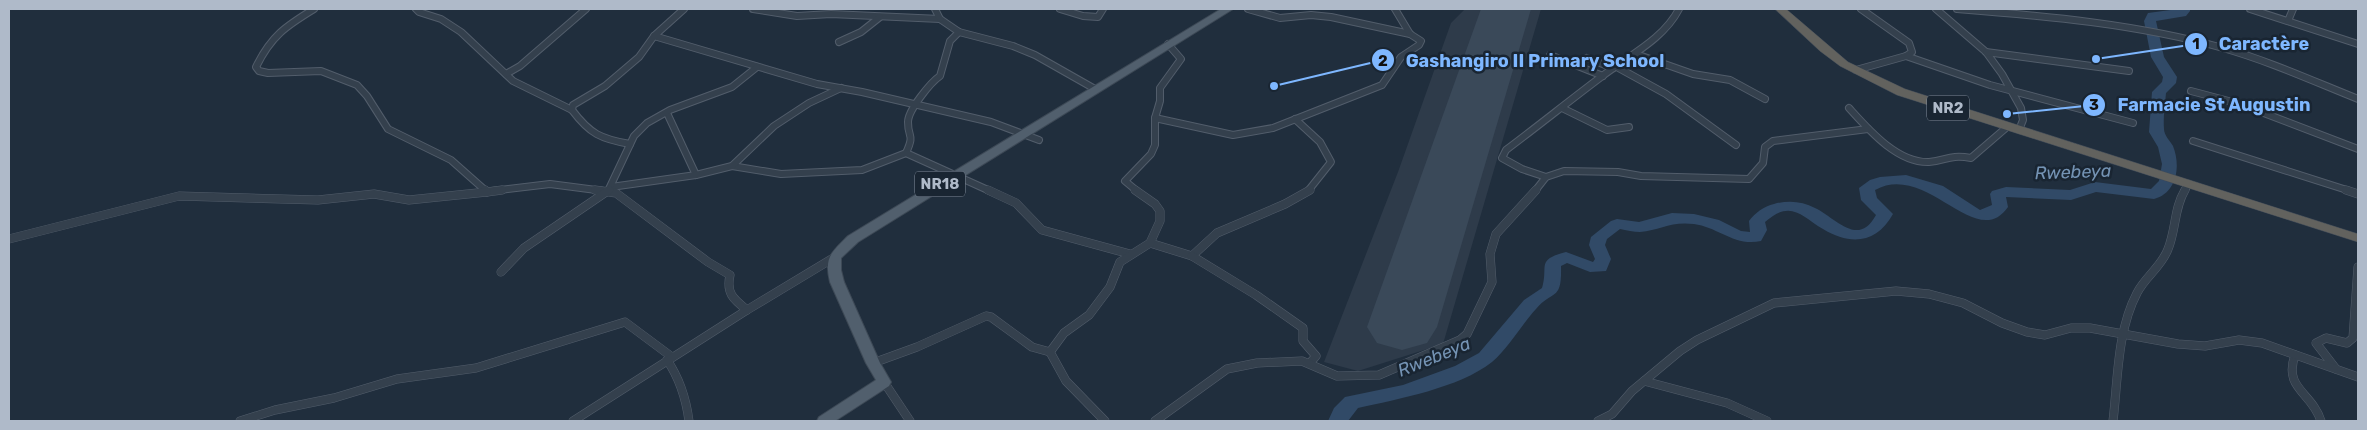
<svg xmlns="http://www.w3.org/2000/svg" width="2367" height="430" viewBox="0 0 2367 430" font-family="Rubik,sans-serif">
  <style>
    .airport { fill: #2e3b4a }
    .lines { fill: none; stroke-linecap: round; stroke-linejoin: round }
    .river { fill: #314a67; fill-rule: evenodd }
    .runway { fill: #3a4959; fill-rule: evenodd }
    .minor-far1-casing { stroke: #525d6b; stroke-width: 8 }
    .minor-casing { stroke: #525d6b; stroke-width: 9 }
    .primary-casing { stroke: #3d4956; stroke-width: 2 }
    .trunk-casing { stroke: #3f4a58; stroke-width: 1 }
    .minor-far1 { stroke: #34404d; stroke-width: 6 }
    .minor { stroke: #34404d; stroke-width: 8 }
    .primary { fill: #515f6d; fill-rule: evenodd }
    .trunk { fill: #62625e; fill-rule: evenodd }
    .labels { text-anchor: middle; stroke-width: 5; stroke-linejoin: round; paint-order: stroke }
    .shield { fill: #192532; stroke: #828d9c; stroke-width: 1 }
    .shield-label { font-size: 15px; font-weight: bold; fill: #afbac9 }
    .water-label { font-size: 18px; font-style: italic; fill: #7493b4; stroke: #192532 }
    .leader { fill: none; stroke: #7eb7ff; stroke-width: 2 }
    .callout-dot { fill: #7eb7ff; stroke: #192532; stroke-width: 2 }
    .mark-label { font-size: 15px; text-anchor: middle; font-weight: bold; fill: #111 }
    .callout-label { font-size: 18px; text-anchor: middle; font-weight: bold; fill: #7eb7ff; stroke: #192532; stroke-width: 5; stroke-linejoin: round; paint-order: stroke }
  </style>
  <rect width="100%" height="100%" fill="#202e3d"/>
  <!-- airport -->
  <path class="airport" d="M1465,9H1541L1443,344L1358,371L1324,362L1398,172L1451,23Z"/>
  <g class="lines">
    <!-- river -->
    <path class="river" d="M2178,9H2190V11L2186,16L2156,21L2164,57L2177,77L2176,83L2166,93C2165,105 2163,117 2164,129C2164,135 2170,141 2173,146C2181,166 2177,193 2154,199L2096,192L2071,200L2006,197L2008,207C1976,253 1927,161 1875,190L1877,198L1893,214C1877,243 1851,246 1823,229C1801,216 1791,199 1765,222L1767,230L1761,241C1735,247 1718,227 1694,224C1671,221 1660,230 1640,232C1634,232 1626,230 1620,229L1607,239L1605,245L1611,259L1606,271L1590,272L1567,263L1561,266C1562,302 1553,289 1536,309C1522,324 1508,349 1492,362C1459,388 1398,399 1358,408L1348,421H1328L1334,408L1345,397L1403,385L1455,366L1479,353L1524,300L1542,288C1549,266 1535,260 1566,252L1593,262L1595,259L1589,245L1591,237L1611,221L1617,219L1639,222L1672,213L1694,214L1719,220L1741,231L1750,232L1749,221C1755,213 1764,206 1774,204C1788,200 1802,201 1815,208C1836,218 1858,248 1876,215L1861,200L1859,188L1870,180L1880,177L1906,175L1943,186L1980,210L1992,205L1990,194L1992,191L2006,187L2070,190L2095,182L2151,189L2159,181L2162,164L2158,147L2149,132L2152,92L2162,82L2163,77L2151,57L2144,21L2148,13Z"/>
    <!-- runway -->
    <path class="runway" d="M1481,9H1531L1437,327L1427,343L1402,350L1377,343L1367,327Z"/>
    <defs>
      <g id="minor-far1">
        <path d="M314,9C286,26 271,36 256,67L259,71L268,73L321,71L357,85L367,96L388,129L451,160L486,191"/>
        <path d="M416,9L419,12L441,19L461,32L513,81L572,110"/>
        <path d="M753,9L797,16L831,14L940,19L959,32L1013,46L1035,55L1095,89"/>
        <path d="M935,9L940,19"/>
        <path d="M1060,9L1083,16L1098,17L1103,9"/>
        <path d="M1248,9L1280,18L1311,15L1331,17L1410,34"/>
        <path d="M1936,9L1986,52L2002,74L2021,108L2023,120L2019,130"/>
        <path d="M1957,9C2046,16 2137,24 2223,48C2269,61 2313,81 2358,99"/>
        <path d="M2250,9L2358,44"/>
        <path d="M2288,21L2293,9"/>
        <path d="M654,36L817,84L862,92L991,122L1039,140"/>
        <path d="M839,42L861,32L880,17"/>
        <path d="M1986,52L2129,71"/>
        <path d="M1636,54L1693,74L1730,80L1765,99"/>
        <path d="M1550,55L1603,76"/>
        <path d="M1906,56L1990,85L2133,123"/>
        <path d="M1587,58L1613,68"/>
        <path d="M1615,66L1666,94L1736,145"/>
        <path d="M1856,70L1906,56L1912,52L1909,43L1861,9"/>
        <path d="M506,74L520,66L586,9"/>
        <path d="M2191,91L2240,104L2358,149"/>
        <path d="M1562,108L1607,130L1629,127"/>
        <path d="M1849,108C1868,129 1897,163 1929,162C1946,161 1949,154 1971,158L2007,127"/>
        <path d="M667,113L696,175"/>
        <path d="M1155,118L1233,135L1273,128L1382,85L1401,57L1419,45L1421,41L1410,34L1395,9"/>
        <path d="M1295,119L1320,142L1331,162L1308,191"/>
        <path d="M2193,141L2350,191"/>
        <path d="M630,144C601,139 590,134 572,110L573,105L605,86L639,57L654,36L684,9"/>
        <path d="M906,153C915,133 908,139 908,122C908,110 931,82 940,76L950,41L959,32"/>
        <path d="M732,166L781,174L862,170L906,153L990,191"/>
        <path d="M1546,177L1522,169L1502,158L1506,150C1538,126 1569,101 1601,77C1628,56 1663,40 1679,9"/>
        <path d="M611,187L696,175L732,166L774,126L809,103L841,88"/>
        <path d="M492,191L550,184L604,191"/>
        <path d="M608,191L634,136L647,123L670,110L732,87L757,67"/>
        <path d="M1137,191L1125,181L1151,154L1155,145V118L1160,101V88L1181,59L1168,44"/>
        <path d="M1535,191L1546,177L1564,171L1618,172L1641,176L1749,179L1763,163L1765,147L1773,141L1868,129"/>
        <path d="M2184,191L2189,184"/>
      </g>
      <g id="minor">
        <path d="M485,190L487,192L502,190"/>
        <path d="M595,190L616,193L708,262L730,275C726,293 733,299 747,310"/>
        <path d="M988,190L1016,203L1042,230L1130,254"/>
        <path d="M2346,190L2358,194"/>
        <path d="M9,239L179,196L318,200L374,194L409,200L487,192"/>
        <path d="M1150,243L1192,256L1217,233L1285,204L1310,190"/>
        <path d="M1192,256L1256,295L1303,328V341L1316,356L1310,363"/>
        <path d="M501,272L524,248L609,190"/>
        <path d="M2295,355C2283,389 2312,392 2321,421"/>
        <path d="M667,360C680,379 686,398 689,421"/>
        <path d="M873,363L917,347L986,316L991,317L1032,347L1050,352"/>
        <path d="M2336,369L2316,343L2326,338L2347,343L2353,338L2358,267"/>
        <path d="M1644,381L1727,403L1767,421"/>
        <path d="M884,382L910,421"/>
        <path d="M240,421L275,410L334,398L397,379L476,368L625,322L672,357"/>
        <path d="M573,421L747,310L835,257"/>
        <path d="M1105,421L1066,381L1050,352L1064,333L1089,315L1110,287L1120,262L1150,243L1160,221V211L1155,204L1135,190"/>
        <path d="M1155,421L1227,369L1257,363L1302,361L1337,376L1379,375L1460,340L1467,334L1492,282L1490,254L1496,234L1536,190"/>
        <path d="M1598,421L1612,414L1632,391L1680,351L1697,340L1774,303L1896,291L1929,294L1963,303L2002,323L2027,332L2045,335L2071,328H2090L2178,344L2205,346L2239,340L2262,343L2358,377"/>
        <path d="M2113,421C2118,379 2117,331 2137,293C2145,277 2162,266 2168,249C2176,230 2174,208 2185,190"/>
      </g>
      <path id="primary" d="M1221,9H1233L858,242L841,258V270L844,282L880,363L891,382L889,386L835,421H817L819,417L876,380L866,363L830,282C824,257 831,253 848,236Z"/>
      <path id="trunk" d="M1775,9H1786L1848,62L1905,89L2358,234V242L1897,95L1840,66L1820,51Z"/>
    </defs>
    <!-- minor-far1 casing -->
    <use href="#minor-far1" class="minor-far1-casing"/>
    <!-- minor casing -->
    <use href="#minor" class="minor-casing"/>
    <!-- primary casing -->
    <use href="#primary" class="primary-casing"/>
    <!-- trunk casing -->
    <use href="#trunk" class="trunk-casing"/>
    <!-- minor-far1 -->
    <use href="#minor-far1" class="minor-far1"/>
    <!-- minor -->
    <use href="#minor" class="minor"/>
    <!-- primary -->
    <use href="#primary" class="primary"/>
    <!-- trunk -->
    <use href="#trunk" class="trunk"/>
  </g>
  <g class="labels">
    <!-- shield labels -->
    <g class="shield">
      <rect x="1927" y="95.5" width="42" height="25" rx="4"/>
      <rect x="915" y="171.5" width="50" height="25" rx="4"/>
    </g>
    <g class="shield-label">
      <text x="1948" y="113">NR2</text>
      <text x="940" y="189">NR18</text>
    </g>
    <!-- water labels -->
    <g class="water-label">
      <text transform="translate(2073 172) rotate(-2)" y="6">Rwebeya</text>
      <text transform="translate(1434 357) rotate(-22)" y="6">Rwebeya</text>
    </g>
  </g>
  <!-- callouts -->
  <path class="leader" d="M2096 59L2196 44M1274 86L1383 60M2007 114L2094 105"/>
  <g class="callout-dot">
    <circle cx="2096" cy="59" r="5"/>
    <circle cx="1274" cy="86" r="5"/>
    <circle cx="2007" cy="114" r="5"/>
    <circle cx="2196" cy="44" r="12"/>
    <circle cx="1383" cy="60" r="12"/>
    <circle cx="2094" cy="105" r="12"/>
  </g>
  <g class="mark-label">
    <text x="2196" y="49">1</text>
    <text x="1383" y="66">2</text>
    <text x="2094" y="110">3</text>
  </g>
  <g class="callout-label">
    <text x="2264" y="50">Caractère</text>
    <text x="1535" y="67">Gashangiro II Primary School</text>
    <text x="2214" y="111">Farmacie St Augustin</text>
  </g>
  <!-- border -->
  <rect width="2367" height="430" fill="none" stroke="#afbac9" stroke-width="20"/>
</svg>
